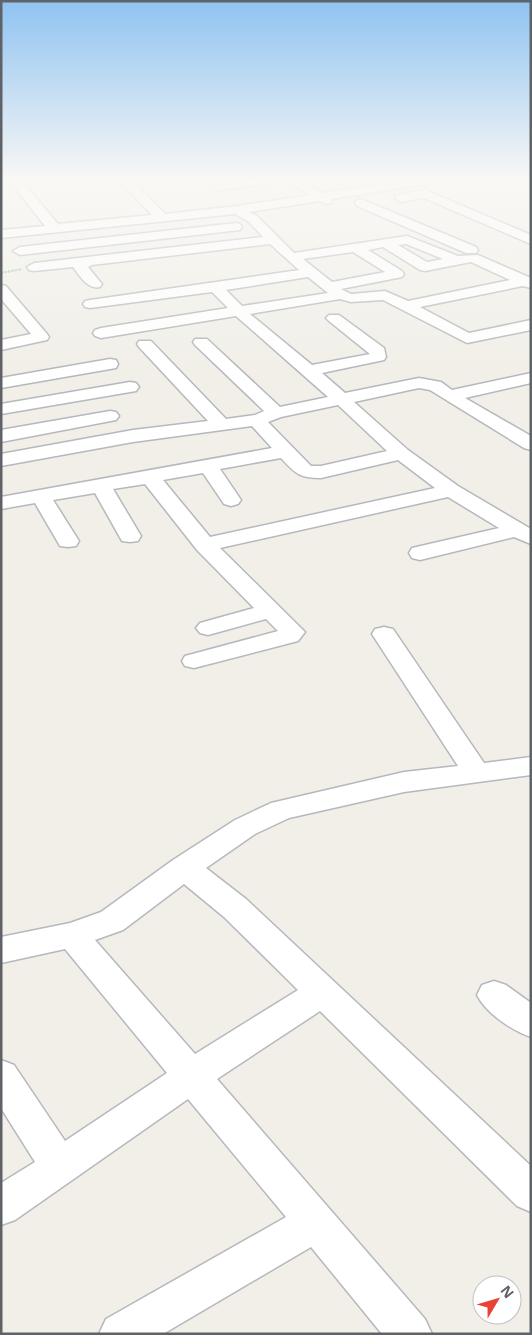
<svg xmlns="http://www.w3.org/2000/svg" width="532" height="1335" viewBox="0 0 532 1335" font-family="'Open Sans',sans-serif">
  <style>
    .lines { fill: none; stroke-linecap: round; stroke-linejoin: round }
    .minor-casing { stroke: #b5b8bc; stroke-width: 3 }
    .path { stroke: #9cc7a9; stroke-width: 2; stroke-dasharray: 2.5 1; stroke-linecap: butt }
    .minor { fill: #fff; fill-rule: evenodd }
  </style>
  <rect width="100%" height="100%" fill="#f1efe8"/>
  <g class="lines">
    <defs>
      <g id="minor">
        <path d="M21,180L58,224L152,215L119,180H132L165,214L237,206L310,195L285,180H300L323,193L407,180H437L431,183L332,199L331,203L327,204L320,201L249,212L257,216L294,253L407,236L458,256L478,255L531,278V288L523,286L420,307L469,333L531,320V330L467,343L383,300L351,302L340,299L250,314L312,365L370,354L329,321L326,318L329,315H339L384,348L386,357L384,360L322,373L345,393L419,378L441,382L452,390L531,373V383L465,398L531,436V450L524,448L430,390L419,388L354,402L408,450L458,486L531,529V544L514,537L420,560L412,558L409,553L412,548L499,528L448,497L220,548L305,632L298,641L194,668L185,666L182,661L185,656L278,631L266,619L208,635L200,633L196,628L200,623L254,608L197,550L145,484L113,489L141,536L138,541L130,542L122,541L95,493L53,500L79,541L76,546L68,547L60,546L35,503L1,509V497L272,448L252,426L133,442L1,466V454L133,430L208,421L139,347L137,344L139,341H151L226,419L255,415L264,411L195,345L193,342L195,339H207L280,407L328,397L236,316L101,338L95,336L93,333L95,330L101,328L228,308L212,292L90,308L85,307L83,304L85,301L90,300L299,270L270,244L92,265L88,267L102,284L100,287C88,290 80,276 73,267L34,271L29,270L27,267L34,263L263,237L249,222L235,214L1,238V230L45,226L10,181ZM406,244L443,259L427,262L398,245ZM383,247L420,270L425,271L471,262L510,280L408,301L385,291L351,294L341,289L402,277L404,274L402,271L368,250ZM353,252L385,272L332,282L303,259ZM308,277L328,293L242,306L226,290ZM338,405L387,451L321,466H311L268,422L281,417ZM281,458C295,473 299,478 321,478L398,460L435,488L210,537L163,480L203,473L224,504L231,506L238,504L241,500L220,469Z"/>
        <path d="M245,180H279L273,183L219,190L213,187L219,184Z"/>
        <path d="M425,190L531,235V244L424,198L401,202L395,198L397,195Z"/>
        <path d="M361,199L476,247L478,250L476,253H466L357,206L355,203L357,200Z"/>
        <path d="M236,223L240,224L242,227L240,230L20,255L13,251L20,247Z"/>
        <path d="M1,285L6,286L47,334L49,337L47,340L1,350V340L31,334L1,299Z"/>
        <path d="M110,359L116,360L118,364L116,368L1,388V378Z"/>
        <path d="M130,382L136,383L139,387L136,391L1,414V404Z"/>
        <path d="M110,411L116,412L119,416L116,420L1,442V430Z"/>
        <path d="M384,627L393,629L484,763L531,757V775L404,792L289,818L255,834L206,868L246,899L531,1166V1212L517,1206L320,1011L217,1079L425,1319L432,1334H382L311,1247L163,1334H99L106,1319L286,1217L188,1099L15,1220L1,1225V1183L35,1162L1,1108V1060L14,1065L65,1141L167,1073L65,949L1,963V937L70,923L101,912L173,860L235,820L271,803L404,772L458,766L372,634L375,629ZM184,884L224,917L298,990L195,1054L95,940L123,930Z"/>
        <path d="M494,981L506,985L531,1003V1037C511,1030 486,1013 477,995L482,985Z"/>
      </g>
    </defs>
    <!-- minor casing -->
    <use href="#minor" class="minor-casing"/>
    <!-- path -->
    <path class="path" d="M1,273L22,269"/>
    <!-- minor -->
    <use href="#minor" class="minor"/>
  </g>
  <!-- sky -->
  <linearGradient id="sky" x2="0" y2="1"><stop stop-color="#8fc3f1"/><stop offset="0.49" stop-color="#f9f8f5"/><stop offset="1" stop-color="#f9f8f5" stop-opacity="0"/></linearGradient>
  <rect width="532" height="367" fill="url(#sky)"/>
  <!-- border -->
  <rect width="532" height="1335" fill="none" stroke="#5f6368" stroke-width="5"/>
  <!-- north arrow -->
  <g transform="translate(497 1300) rotate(52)"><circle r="24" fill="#ffffff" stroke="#bfc1c3"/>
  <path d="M0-4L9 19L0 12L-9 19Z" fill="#ea4335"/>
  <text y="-8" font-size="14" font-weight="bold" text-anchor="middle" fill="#5f6368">N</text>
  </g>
</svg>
